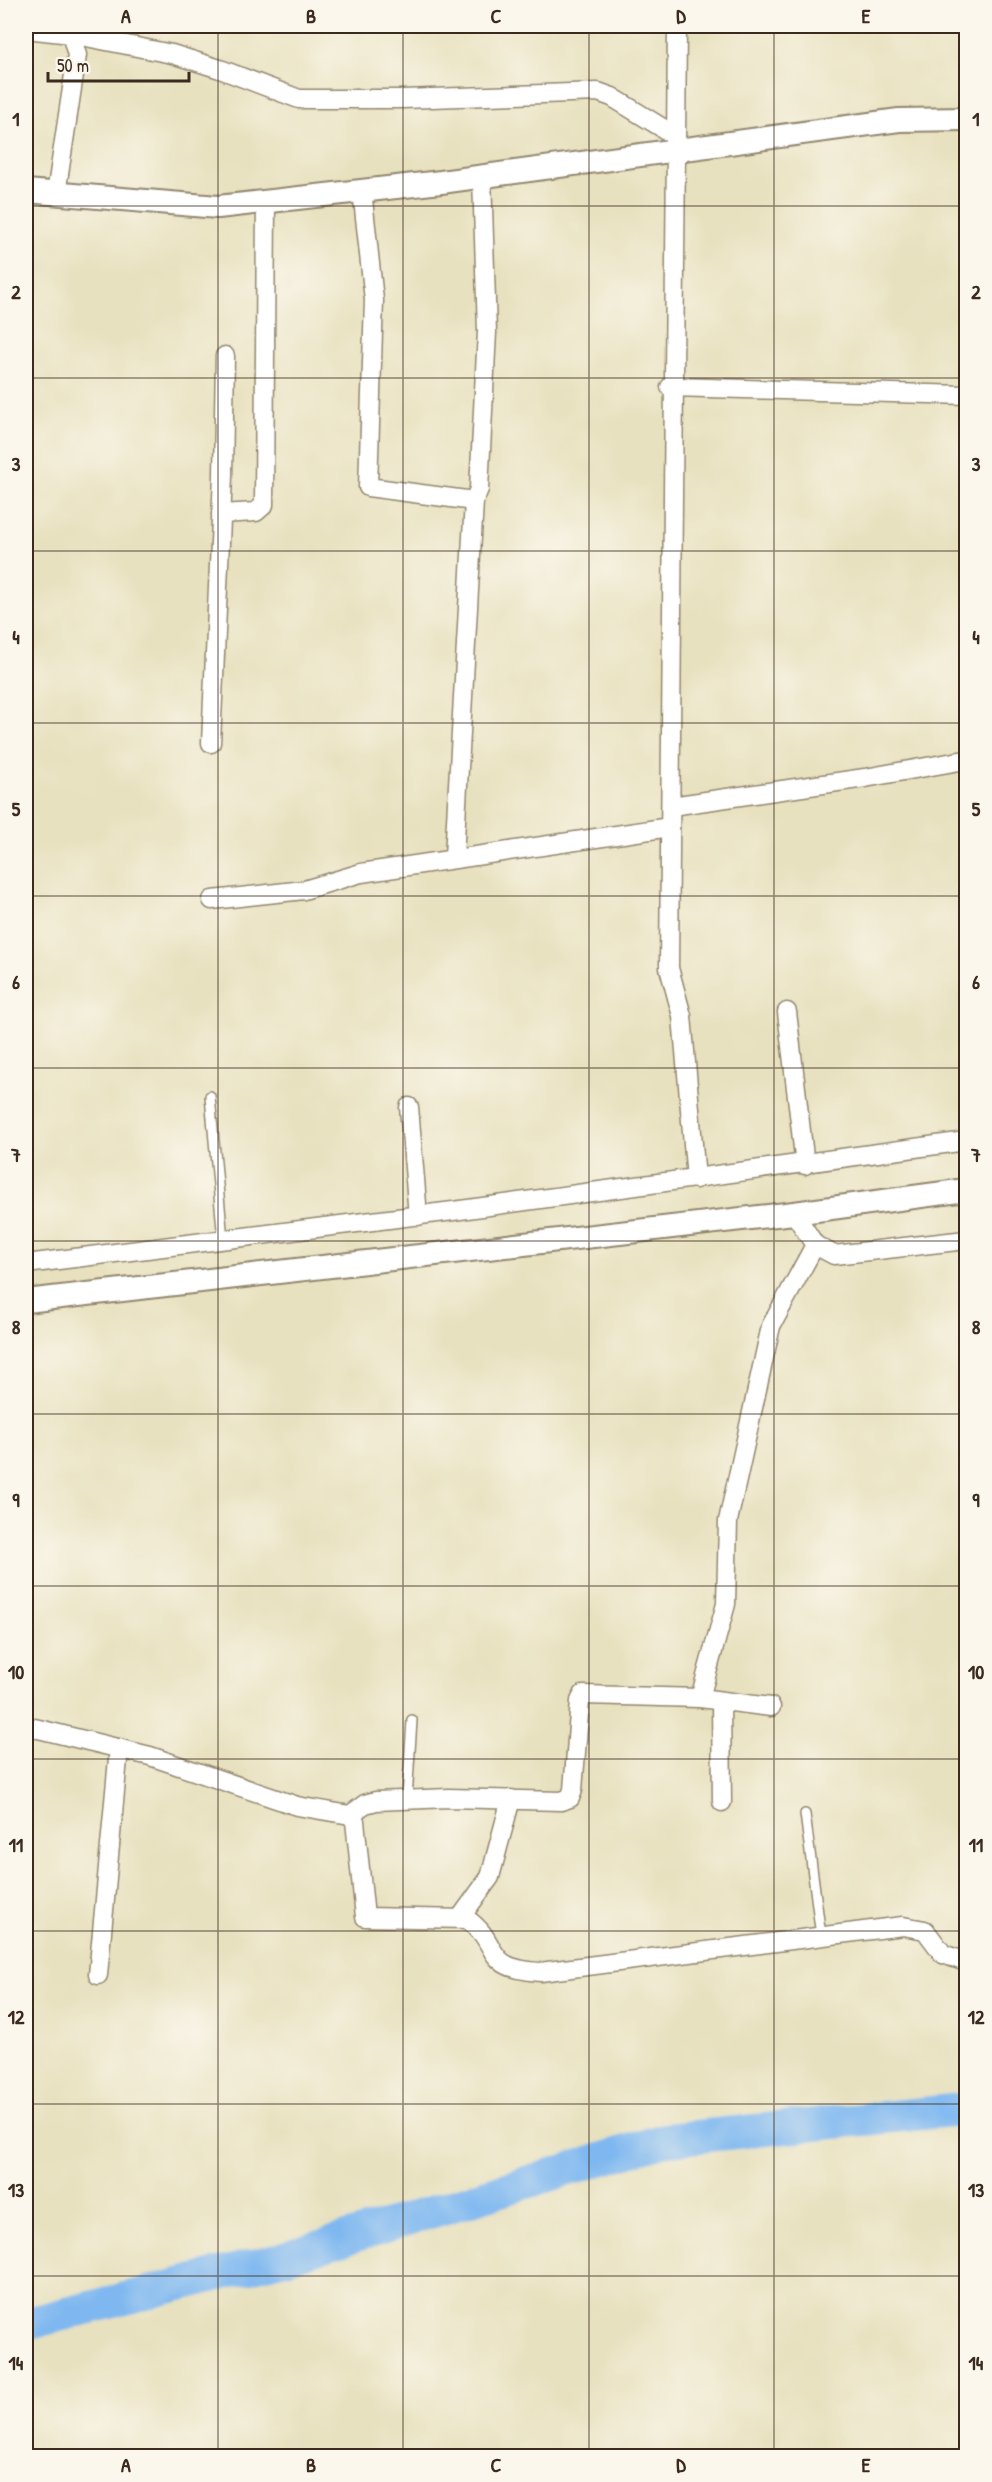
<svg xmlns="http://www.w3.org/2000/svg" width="992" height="2482" viewBox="0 0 992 2482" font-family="'Patrick Hand',sans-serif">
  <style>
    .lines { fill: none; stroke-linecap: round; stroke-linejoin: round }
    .river { stroke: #7fb8f0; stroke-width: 33 }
    .service-casing { stroke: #92866e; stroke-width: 12 }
    .minor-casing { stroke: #92866e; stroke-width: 21 }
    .tertiary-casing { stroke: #92866e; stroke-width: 26 }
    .service { stroke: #fff; stroke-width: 9 }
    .minor { stroke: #fff; stroke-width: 18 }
    .tertiary { stroke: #fff; stroke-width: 22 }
    .grid { fill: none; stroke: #3b2a1e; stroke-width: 1.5; stroke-opacity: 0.55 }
    .neatline { fill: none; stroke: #3b2a1e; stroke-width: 2 }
    .grid-label { font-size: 20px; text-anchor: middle; font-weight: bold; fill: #3b2a1e }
  </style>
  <rect width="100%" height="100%" fill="#fbf7ec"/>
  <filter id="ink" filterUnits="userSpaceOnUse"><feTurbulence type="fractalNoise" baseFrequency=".0167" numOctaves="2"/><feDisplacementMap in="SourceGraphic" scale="12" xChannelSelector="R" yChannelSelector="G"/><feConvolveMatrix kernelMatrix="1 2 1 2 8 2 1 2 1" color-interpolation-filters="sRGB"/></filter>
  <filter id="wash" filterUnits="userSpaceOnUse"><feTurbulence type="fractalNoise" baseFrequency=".008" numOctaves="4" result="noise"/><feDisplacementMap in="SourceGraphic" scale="24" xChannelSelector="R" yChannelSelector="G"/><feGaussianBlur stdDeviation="1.35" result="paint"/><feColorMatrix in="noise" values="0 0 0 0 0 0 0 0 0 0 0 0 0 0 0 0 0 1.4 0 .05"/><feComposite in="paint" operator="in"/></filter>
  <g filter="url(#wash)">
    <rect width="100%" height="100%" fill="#e8e1bf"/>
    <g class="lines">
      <!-- river -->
      <path class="river" d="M26,2324L287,2257L663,2140L966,2109"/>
    </g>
  </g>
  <g filter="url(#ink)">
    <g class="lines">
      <defs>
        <g id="service">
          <path d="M210,1096L223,1240"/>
          <path d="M407,1799L412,1720"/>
          <path d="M805,1814L821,1936"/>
        </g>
        <g id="minor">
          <path d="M677,26L669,968L682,1016L696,1179"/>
          <path d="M26,29L71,34L172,54L220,69L299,99H403L598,92L612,97L674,135"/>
          <path d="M362,190L374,300L368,487L474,501"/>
          <path d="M56,194L77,55L71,34L79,30"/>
          <path d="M670,387L966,395"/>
          <path d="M221,514L256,512L264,505L266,201"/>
          <path d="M211,743L223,476L225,356"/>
          <path d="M671,806L865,778L965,760"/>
          <path d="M454,857L474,501L479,489L487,332L482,176"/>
          <path d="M212,900L304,890L361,873L670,827"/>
          <path d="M787,1012L805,1165"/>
          <path d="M409,1107L418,1216"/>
          <path d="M794,1213L815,1245L834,1255L966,1240"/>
          <path d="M26,1264L453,1211L966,1141"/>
          <path d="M700,1698L726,1604L728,1521L771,1326L815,1245"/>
          <path d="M721,1701L722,1802"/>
          <path d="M26,1726L150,1756L297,1806L350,1815L355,1821L365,1917L467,1919C503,1945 480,1968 540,1972L903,1926L925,1930L943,1954L966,1962"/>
          <path d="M350,1815L365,1804L376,1801L449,1798L561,1801L570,1798L573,1790L580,1701L583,1695L700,1698L771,1707"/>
          <path d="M461,1917L490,1877L511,1799"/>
          <path d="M98,1975L119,1748"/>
        </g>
        <g id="tertiary">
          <path d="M26,191L218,207L441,182L899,120L966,119"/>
          <path d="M26,1301L794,1213L966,1190"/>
        </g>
      </defs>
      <!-- service casing -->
      <use href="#service" class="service-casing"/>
      <!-- minor casing -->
      <use href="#minor" class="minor-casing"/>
      <!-- tertiary casing -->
      <use href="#tertiary" class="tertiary-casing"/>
      <!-- service -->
      <use href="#service" class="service"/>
      <!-- minor -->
      <use href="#minor" class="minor"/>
      <!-- tertiary -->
      <use href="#tertiary" class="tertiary"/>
    </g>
  </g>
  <!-- grid -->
  <path class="grid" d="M218,26V2456M403,26V2456M589,26V2456M774,26V2456M26,206H966M26,378H966M26,551H966M26,723H966M26,896H966M26,1068H966M26,1241H966M26,1414H966M26,1586H966M26,1759H966M26,1931H966M26,2104H966M26,2276H966"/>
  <!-- margin -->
  <rect width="992" height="2482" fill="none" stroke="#fbf7ec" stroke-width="66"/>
  <!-- scale -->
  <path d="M48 72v9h141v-9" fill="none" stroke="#3b2a1e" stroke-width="3"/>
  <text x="57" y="72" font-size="18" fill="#3b2a1e" stroke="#fbf7ec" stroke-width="4.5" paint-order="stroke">50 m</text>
  <rect x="33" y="33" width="926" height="2416" class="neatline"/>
  <g class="grid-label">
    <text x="126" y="23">A</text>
    <text x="311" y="23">B</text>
    <text x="496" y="23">C</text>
    <text x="681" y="23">D</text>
    <text x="866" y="23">E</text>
    <text x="16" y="126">1</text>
    <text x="976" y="126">1</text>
    <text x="16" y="299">2</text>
    <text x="976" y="299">2</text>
    <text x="16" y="471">3</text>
    <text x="976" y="471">3</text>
    <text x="16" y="644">4</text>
    <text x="976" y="644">4</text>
    <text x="16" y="816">5</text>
    <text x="976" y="816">5</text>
    <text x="16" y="989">6</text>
    <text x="976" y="989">6</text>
    <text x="16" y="1162">7</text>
    <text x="976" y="1162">7</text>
    <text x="16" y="1334">8</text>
    <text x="976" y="1334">8</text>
    <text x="16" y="1507">9</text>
    <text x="976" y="1507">9</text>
    <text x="16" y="1679">10</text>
    <text x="976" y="1679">10</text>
    <text x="16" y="1852">11</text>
    <text x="976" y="1852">11</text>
    <text x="16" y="2024">12</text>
    <text x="976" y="2024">12</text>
    <text x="16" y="2197">13</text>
    <text x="976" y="2197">13</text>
    <text x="16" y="2370">14</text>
    <text x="976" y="2370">14</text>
    <text x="126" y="2472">A</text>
    <text x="311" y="2472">B</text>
    <text x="496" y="2472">C</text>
    <text x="681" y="2472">D</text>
    <text x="866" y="2472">E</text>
  </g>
</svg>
